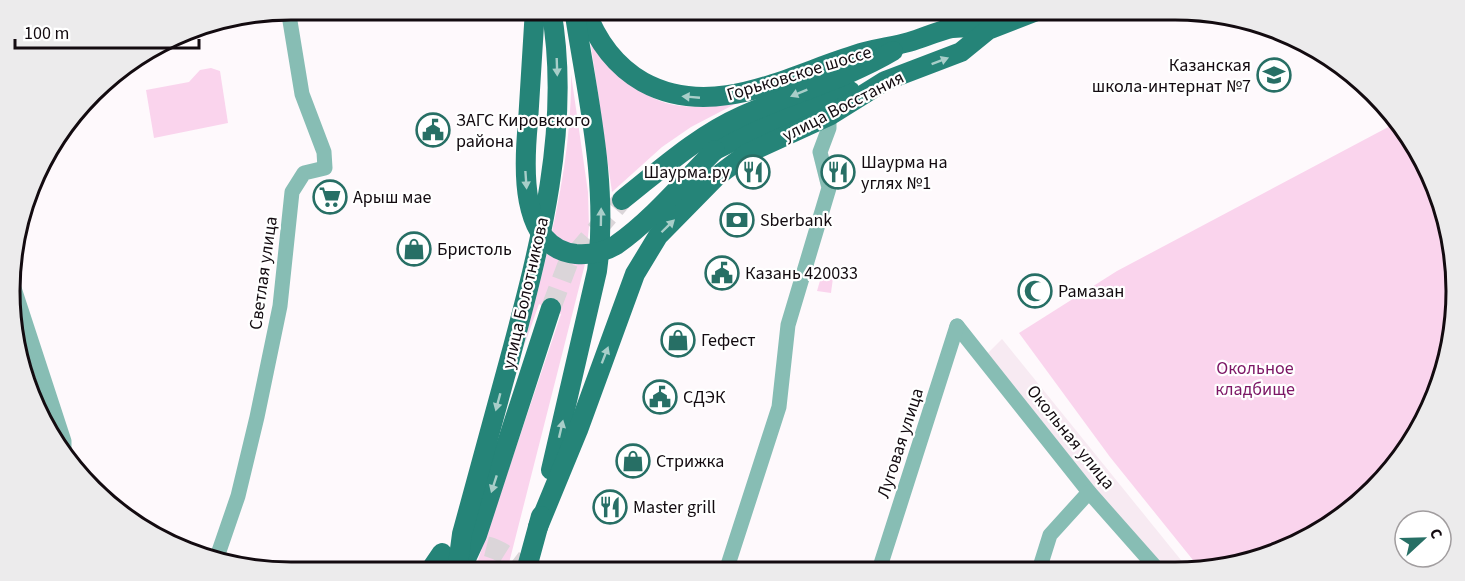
<svg xmlns="http://www.w3.org/2000/svg" width="1465" height="581" viewBox="0 0 1465 581" font-family="'Source Sans 3',sans-serif">
  <style>
    .built { fill: #f7eaf2 }
    .green { fill: #fad4ed }
    .lines { fill: none; stroke-linecap: round; stroke-linejoin: round }
    .major-tunnel { stroke: #dbd5d9; stroke-width: 20; stroke-dasharray: 20 10; stroke-linecap: butt }
    .minor { stroke: #87bdb4; stroke-width: 15 }
    .major { stroke: #258478; stroke-width: 20 }
    .major-bridge { stroke: #258478; stroke-width: 20 }
    .oneway { fill: #a8cec9 }
    .labels { text-anchor: middle; stroke-width: 4.5; stroke-linejoin: round; paint-order: stroke }
    .poi-label { font-size: 18px; fill: #130b10; stroke: #fff; text-anchor: start }
    .street-label { font-size: 18px; fill: #130b10; stroke: #fff }
    .park-label { font-size: 18px; fill: #7c1665; stroke: #fff }
    .rim { fill: none; stroke: #130b10; stroke-width: 3 }
  </style>
  <rect width="100%" height="100%" fill="#fef9fc"/>
  <!-- built -->
  <path class="built" d="M1002,339L1189,570H1151L982,359Z"/>
  <!-- green -->
  <g class="green">
    <path d="M590,39C640,96 656,116 737,103L691,127L662,147L612,192Z"/>
    <path d="M211,68L220,71L228,123L154,138L146,90L189,82L200,70Z"/>
    <path d="M571,74L588,192L589,227L585,264L507,571L474,572L561,314L539,304L523,349C546,257 572,169 571,74Z"/>
    <path d="M1394,124L1427,166L1455,272L1441,381L1408,447L1360,502L1299,543L1212,570H1201L1110,457L1019,333L1117,271Z"/>
    <path d="M824,267L834,270L831,293L817,291Z"/>
  </g>
  <g class="lines">
    <!-- major-tunnel -->
    <g class="major-tunnel">
      <path d="M551,308L568,263L622,200"/>
      <path d="M457,548C485,538 506,553 526,571"/>
    </g>
    <!-- minor -->
    <g class="minor">
      <path d="M12,276L15,242"/>
      <path d="M12,282L64,441V451"/>
      <path d="M957,326L1089,492L1158,570"/>
      <path d="M216,560L238,496L257,417L280,306L292,192L304,173L325,168L324,152L302,94L288,9"/>
      <path d="M879,570L957,326"/>
      <path d="M1039,570L1050,535L1089,492"/>
      <path d="M726,571L779,407L788,325L829,188L820,152L829,128V116"/>
    </g>
    <!-- major -->
    <g class="major">
      <path d="M585,9C596,39 615,66 643,82C716,122 793,72 865,52C879,48 895,46 909,42C923,38 938,31 952,28C966,26 978,30 993,27"/>
      <path d="M528,122L535,9"/>
      <path d="M715,150L767,124L850,91"/>
      <path d="M622,200C660,170 697,136 742,116C792,93 846,79 893,51"/>
      <path d="M551,470L597,271C609,184 587,95 574,9"/>
      <path d="M538,527L578,430L635,274L658,236L716,177L748,153L829,116L885,81L961,52L988,30L1042,9"/>
      <path d="M465,561L477,535L551,308"/>
      <path d="M526,571L541,516"/>
      <path d="M429,572L442,553"/>
      <path d="M457,572L462,534C478,475 494,417 510,358C540,246 572,125 551,9"/>
    </g>
    <!-- major-bridge -->
    <path class="major-bridge" d="M528,122C524,163 518,248 576,254C591,255 603,253 616,245C653,219 684,181 715,150"/>
  </g>
  <!-- one-way arrows -->
  <defs><path id="oneway-solid" d="M-6-.8H1V-3.2L6.5 0L1 3.2V.8H-6Z" transform="scale(1.5)"/></defs>
  <g class="oneway">
    <use href="#oneway-solid" transform="translate(940 61) rotate(-21)"/>
    <use href="#oneway-solid" transform="translate(557 67) rotate(88)"/>
    <use href="#oneway-solid" transform="translate(799 93) rotate(158)"/>
    <use href="#oneway-solid" transform="translate(691 97) rotate(-175)"/>
    <use href="#oneway-solid" transform="translate(526 180) rotate(86)"/>
    <use href="#oneway-solid" transform="translate(601 217) rotate(-89)"/>
    <use href="#oneway-solid" transform="translate(668 226) rotate(-44)"/>
    <use href="#oneway-solid" transform="translate(605 355) rotate(-69)"/>
    <use href="#oneway-solid" transform="translate(498 402) rotate(105)"/>
    <use href="#oneway-solid" transform="translate(561 429) rotate(-77)"/>
    <use href="#oneway-solid" transform="translate(494 484) rotate(108)"/>
  </g>
  <!-- icons -->
  <defs>
    <symbol id="school-ring" viewBox="-11 -11 22 22"><circle r="9.5" fill="#fff" stroke="#276f65" stroke-width="1.5"/><path d="M0-5L7-2L0 1L-7-2ZM-4 1L0 2.5L4 1V4Q0 6-4 4Z" fill="#276f65"/></symbol>
    <symbol id="civic-ring" viewBox="-11 -11 22 22"><circle r="9.5" fill="#fff" stroke="#276f65" stroke-width="1.5"/><path d="M-.6-6.5H3V-4.5H.6V-3L4-1V1h2V6H-6V1h2V-1L-.6-3ZM-1.2 2.5V6h2.4V2.5Z" fill="#276f65"/></symbol>
    <symbol id="restaurant-ring" viewBox="-11 -11 22 22"><circle r="9.5" fill="#fff" stroke="#276f65" stroke-width="1.5"/><path d="M-5-6h1v4h1v-4h1v4h1v-4h1v5L-1.5 .5V6h-2V.5L-5-1ZM5-6V6H3V1.5H1.5Q1.5-4 5-6Z" fill="#276f65"/></symbol>
    <symbol id="supermarket-ring" viewBox="-11 -11 22 22"><circle r="9.5" fill="#fff" stroke="#276f65" stroke-width="1.5"/><path d="M-6-5.5h2.5l.6 2H6L4.5 2H-2.5L-4.4-4H-6ZM-1.5 3.2a1.3 1.3 0 1 0 .1 0ZM3 3.2a1.3 1.3 0 1 0 .1 0Z" fill="#276f65"/></symbol>
    <symbol id="bank-ring" viewBox="-11 -11 22 22"><circle r="9.5" fill="#fff" stroke="#276f65" stroke-width="1.5"/><path d="M-6-4H6V4H-6ZM0-2.3a2.3 2.3 0 1 0 0 4.6a2.3 2.3 0 1 0 0-4.6Z" fill="#276f65"/></symbol>
    <symbol id="shop-ring" viewBox="-11 -11 22 22"><circle r="9.5" fill="#fff" stroke="#276f65" stroke-width="1.5"/><path d="M-5-2.5h2.3a2.7 3.5 0 0 1 5.4 0H5L5.5 6h-11ZM-1.5-2.5h3a1.5 2.3 0 0 0-3 0Z" fill="#276f65"/></symbol>
    <symbol id="mosque-ring" viewBox="-11 -11 22 22"><circle r="9.5" fill="#fff" stroke="#276f65" stroke-width="1.5"/><path d="M3.5-4.9A6 6 0 1 0 3.5 4.9A5 5 0 1 1 3.5-4.9Z" fill="#276f65"/></symbol>
  </defs>
  <g fill-rule="evenodd">
    <use href="#school-ring" x="1255" y="56" width="38" height="38"/>
    <use href="#civic-ring" x="414" y="111" width="38" height="38"/>
    <use href="#restaurant-ring" x="734" y="153" width="38" height="38"/>
    <use href="#restaurant-ring" x="819" y="153" width="38" height="38"/>
    <use href="#supermarket-ring" x="311" y="178" width="38" height="38"/>
    <use href="#bank-ring" x="718" y="201" width="38" height="38"/>
    <use href="#shop-ring" x="395" y="230" width="38" height="38"/>
    <use href="#civic-ring" x="703" y="254" width="38" height="38"/>
    <use href="#mosque-ring" x="1016" y="272" width="38" height="38"/>
    <use href="#shop-ring" x="659" y="321" width="38" height="38"/>
    <use href="#civic-ring" x="641" y="378" width="38" height="38"/>
    <use href="#shop-ring" x="614" y="442" width="38" height="38"/>
    <use href="#restaurant-ring" x="591" y="488" width="38" height="38"/>
  </g>
  <g class="labels">
    <!-- poi labels -->
    <g class="poi-label">
      <text x="1251" y="71" text-anchor="end">Казанская<tspan x="1251" dy="21">школа-интернат №7</tspan></text>
      <text x="456" y="126">ЗАГС Кировского<tspan x="456" dy="21">района</tspan></text>
      <text x="861" y="168">Шаурма на<tspan x="861" dy="21">углях №1</tspan></text>
      <text x="730" y="178" text-anchor="end">Шаурма.ру</text>
      <text x="353" y="203">Арыш мае</text>
      <text x="760" y="226">Sberbank</text>
      <text x="437" y="255">Бристоль</text>
      <text x="745" y="279">Казань 420033</text>
      <text x="1058" y="297">Рамазан</text>
      <text x="701" y="346">Гефест</text>
      <text x="683" y="403">СДЭК</text>
      <text x="656" y="467">Стрижка</text>
      <text x="633" y="513">Master grill</text>
    </g>
    <!-- street labels -->
    <g class="street-label">
      <text transform="translate(799 73) rotate(-17)" y="6">Горьковское шоссе</text>
      <text transform="translate(843 106) rotate(-27)" y="6">улица Восстания</text>
      <text transform="translate(263 273) rotate(-82)" y="6">Светлая улица</text>
      <text transform="translate(525 293) rotate(-77)" y="6">улица Болотникова</text>
      <text transform="translate(1071 437) rotate(51)" y="6">Окольная улица</text>
      <text transform="translate(900 443) rotate(-72)" y="6">Луговая улица</text>
    </g>
    <!-- park labels -->
    <g class="park-label">
      <text x="1255" y="374">Окольное<tspan x="1255" dy="21">кладбище</tspan></text>
    </g>
  </g>
  <!-- crop -->
  <path d="M0 0H1465V581H0ZM291 20H1175A271 271 0 0 1 1446 291V291A271 271 0 0 1 1175 562H291A271 271 0 0 1 20 291V291A271 271 0 0 1 291 20Z" fill="#ecebec" fill-rule="evenodd"/>
  <path class="rim" d="M291 20H1175A271 271 0 0 1 1446 291V291A271 271 0 0 1 1175 562H291A271 271 0 0 1 20 291V291A271 271 0 0 1 291 20Z"/>
  <!-- north arrow -->
  <g transform="translate(1423 539) rotate(68)"><circle r="28" fill="#ffffff" stroke="#a19d9f" stroke-width="1.5"/>
  <path d="M0-4.5L10 22L0 15L-10 22Z" fill="#276f65"/>
  <text y="-9" font-size="16" font-weight="bold" text-anchor="middle" fill="#130b10">С</text>
  </g>
  <!-- scale -->
  <path d="M15 39v9h184v-9" fill="none" stroke="#130b10" stroke-width="3"/>
  <text x="24" y="39" font-size="18" fill="#130b10" stroke="#ffffff" stroke-width="4.5" paint-order="stroke">100 m</text>
</svg>
